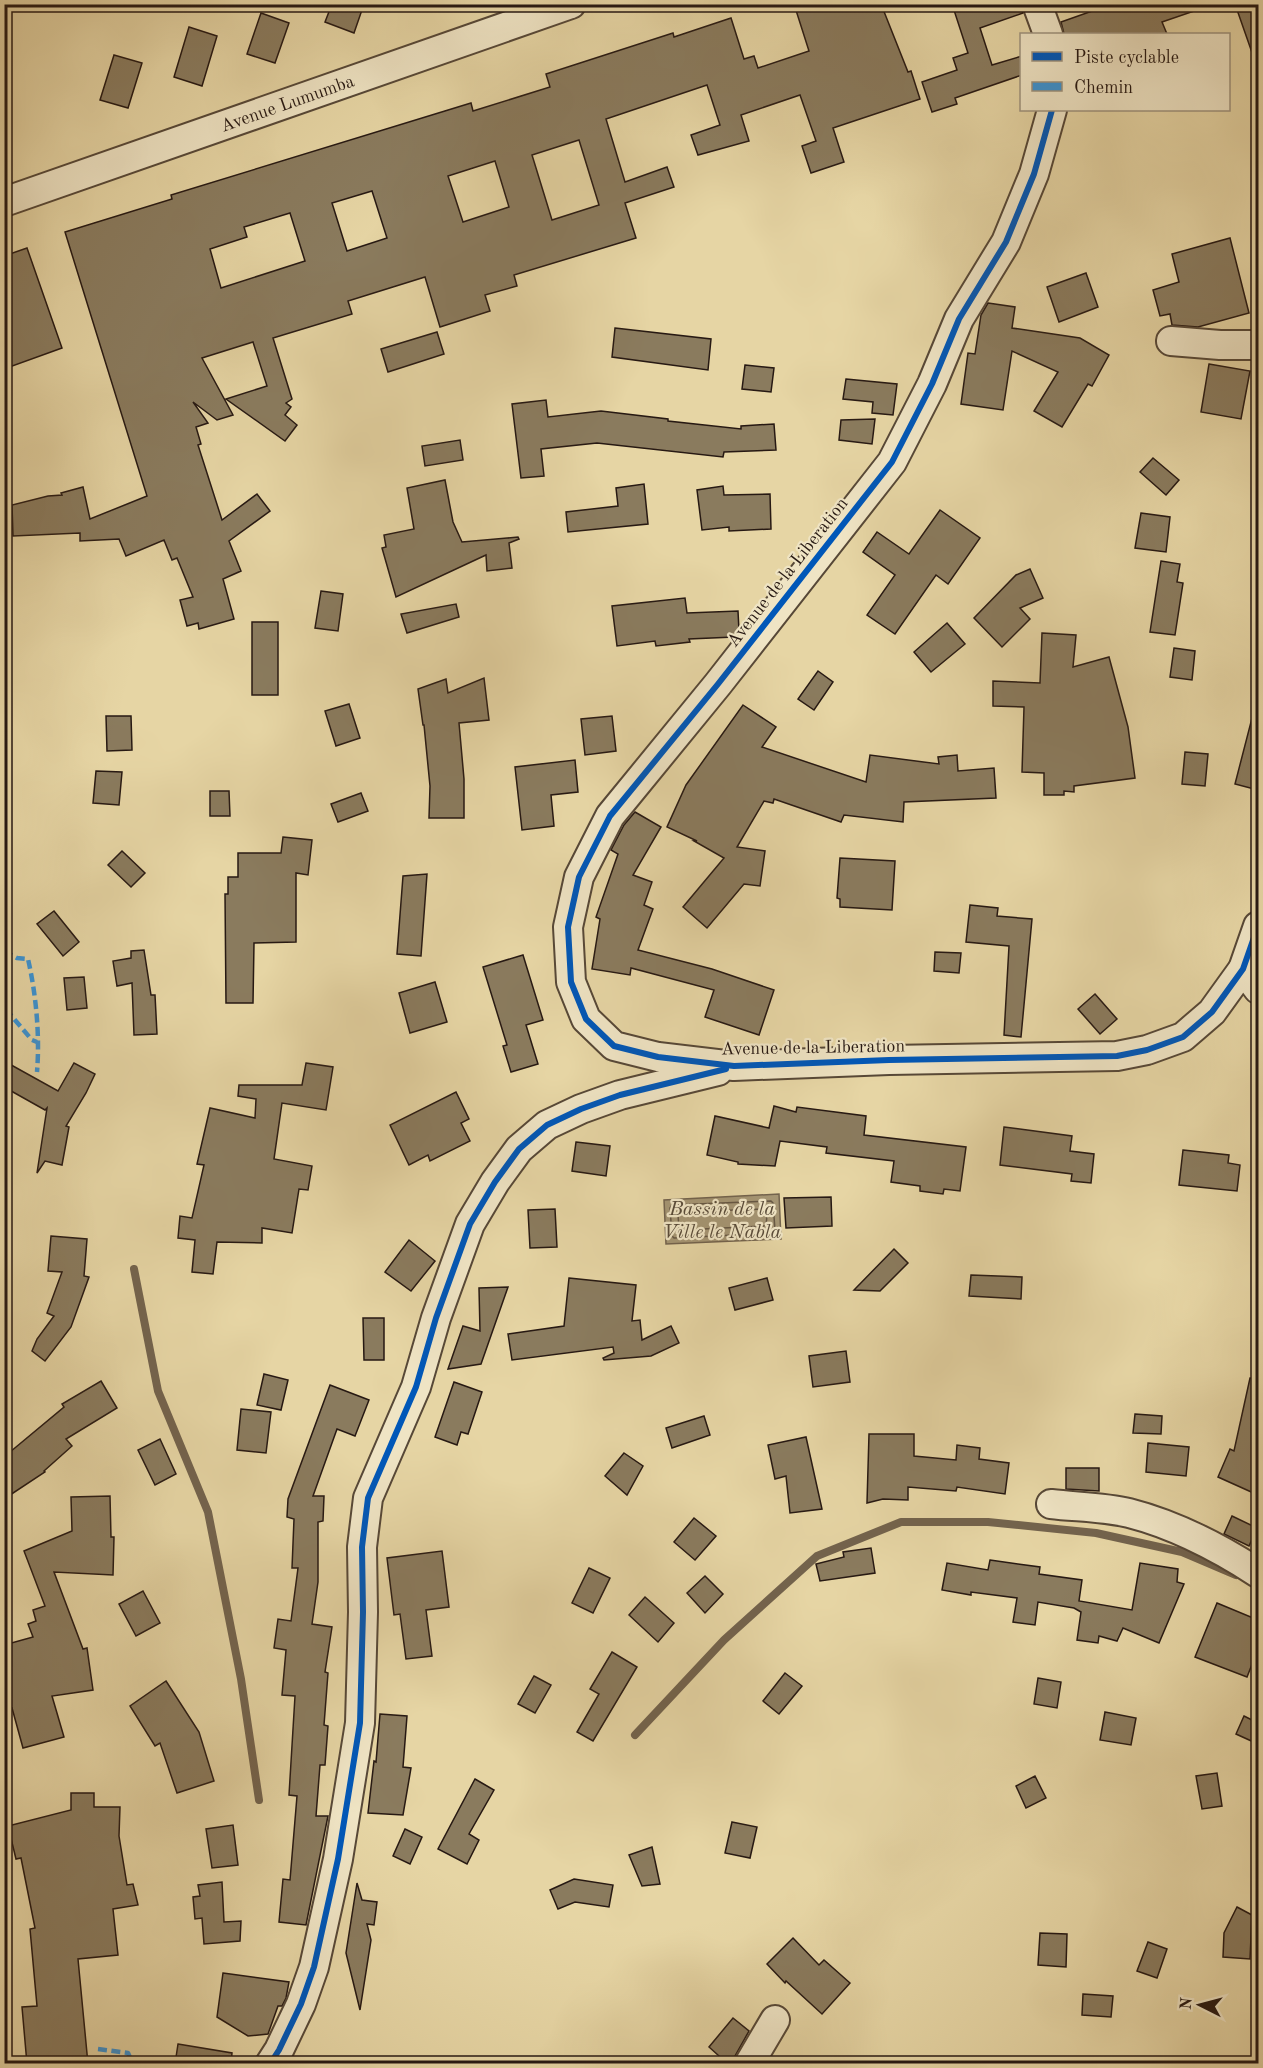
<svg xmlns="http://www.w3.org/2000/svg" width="1263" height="2068" viewBox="0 0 1263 2068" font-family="'Old Standard TT',serif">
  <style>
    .water { fill: #a59573; stroke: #73634d; stroke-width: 1.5 }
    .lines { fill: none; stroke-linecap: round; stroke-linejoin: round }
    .shore { stroke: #665743; stroke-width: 1.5 }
    .stream { stroke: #73634d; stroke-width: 8 }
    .building { fill: #8a7b5e; stroke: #271913; stroke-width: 1.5; fill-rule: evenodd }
    .street-casing { stroke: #574837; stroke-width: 32 }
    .street { stroke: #efe4c4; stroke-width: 28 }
    .quiet { stroke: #3b93d3; stroke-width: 4.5; stroke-dasharray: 9 4.5; stroke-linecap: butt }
    .cycleway-casing { stroke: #efe4c4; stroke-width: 10 }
    .cycleway { stroke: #0057b8; stroke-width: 6 }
    .labels { text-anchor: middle; stroke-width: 4.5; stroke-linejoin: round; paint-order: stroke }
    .street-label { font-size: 18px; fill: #271913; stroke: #efe4c4 }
    .water-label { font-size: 20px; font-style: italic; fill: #594b39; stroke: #efe4c4 }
  </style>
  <rect width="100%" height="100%" fill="#e6d5a4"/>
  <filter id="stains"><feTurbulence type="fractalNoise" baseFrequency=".00333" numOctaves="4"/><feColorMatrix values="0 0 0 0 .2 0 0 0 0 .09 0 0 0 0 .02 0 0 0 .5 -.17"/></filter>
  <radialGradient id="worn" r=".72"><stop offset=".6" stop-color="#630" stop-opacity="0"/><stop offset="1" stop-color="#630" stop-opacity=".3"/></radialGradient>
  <!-- water -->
  <path class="water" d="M779,1194L781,1239L666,1244L664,1200Z"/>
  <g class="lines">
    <!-- shore -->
    <g class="shore">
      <path d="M771,1201L773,1203L775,1230L773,1233L674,1238L672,1236L670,1208L672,1205Z"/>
      <path d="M764,1209C767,1212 768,1223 764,1226L682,1230L679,1228L678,1215L680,1212Z"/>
    </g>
    <!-- stream -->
    <g class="stream">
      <path d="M134,1269L158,1391L208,1512L241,1679L259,1800"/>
      <path d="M635,1735L724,1640L817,1556L901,1522H988L1096,1533L1182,1552L1236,1575"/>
    </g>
  </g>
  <!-- building -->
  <g class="building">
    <path d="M332,4H364L354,33L325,22Z"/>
    <path d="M794,4H881L908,72L911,71L920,99L833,128L844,162L811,173L802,146L816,141L800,95L741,115L749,141L698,155L691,135L720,125L707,85L606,119L625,182L667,167L674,187L625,203L636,238L514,275L517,286L485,295L490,311L440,327L425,277L348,301L352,314L273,338L292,399L286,403L291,407L285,415L297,425L285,441L226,399L267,386L253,342L202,358L233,415L217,420L193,402L208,423L196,427L201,444L198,445L222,520L257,494L270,511L229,541L241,571L223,579L234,619L199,629L198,623L187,626L180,600L193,597L177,558L172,560L164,540L126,556L119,539L80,541V533L13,536L12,505L48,496L62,495L61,493L83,487L90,519L147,496L65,232L172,199L171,195L471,103L473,111L550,87L546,74L673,33L674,37L731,18L744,59L754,56L758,68L809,51ZM579,140L599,205L552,220L532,155ZM495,161L509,207L463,222L448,176ZM372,191L387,238L347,251L332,203ZM290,213L305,261L221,288L210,249L247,237L244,227Z"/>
    <path d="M952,4H1021L1023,13L980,28L992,65L1022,56V75L955,98L957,104L932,112L922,82L957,70L953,58L968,53Z"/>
    <path d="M1112,4H1203V8L1162,22L1167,34H1064L1061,22Z"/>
    <path d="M1235,4H1258V64H1256Z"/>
    <path d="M261,13L289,23L275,63L247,54Z"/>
    <path d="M189,27L217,36L202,86L174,77Z"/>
    <path d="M114,55L142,63L128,108L100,100Z"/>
    <path d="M1230,238L1249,313L1198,327L1172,325L1170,314L1160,316L1153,290L1179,282L1172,254Z"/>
    <path d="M27,248L62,348L4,369V256Z"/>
    <path d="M1086,273L1098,307L1059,322L1047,287Z"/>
    <path d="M988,303L1015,307L1012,328L1080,338L1109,355L1092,386L1088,384L1062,427L1034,411L1058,372L1012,351L1003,410L961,404L968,353L975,354L981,315Z"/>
    <path d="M615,328L711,339L708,370L612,357Z"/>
    <path d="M437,332L444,354L388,372L381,349Z"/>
    <path d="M1209,364L1250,371L1241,419L1201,412Z"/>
    <path d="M745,365L774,368L771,392L742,389Z"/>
    <path d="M846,379L897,384L893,415L872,413L873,402L843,399Z"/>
    <path d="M546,400L548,417L601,411L668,419V421L741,429V426L774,424L776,450L724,452L723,457L597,443L541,449L544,476L521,478L512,404Z"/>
    <path d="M875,419L872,444L839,440L841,420Z"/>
    <path d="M460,440L463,460L425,466L422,446Z"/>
    <path d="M1153,458L1179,480L1166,495L1140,472Z"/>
    <path d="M445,480L453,522L462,542L518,537L519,539L509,543L512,568L487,571L486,555L396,597L382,548L386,547L384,535L414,529L407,488Z"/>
    <path d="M644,484L648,524L568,532L566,512L618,506L616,488Z"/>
    <path d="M723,486L724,495L770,494L771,529L729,531V527L702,530L697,490Z"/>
    <path d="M940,510L980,538L948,584L936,575L895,634L867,615L895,575L863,552L877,532L909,554Z"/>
    <path d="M1141,513L1170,517L1166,552L1135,548Z"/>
    <path d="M1161,561L1180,564L1177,582L1183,583L1175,635L1150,632Z"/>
    <path d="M1030,569L1043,598L1020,608L1030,619L1002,647L974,618L1016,575Z"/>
    <path d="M321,591L343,594L338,631L315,628Z"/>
    <path d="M685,598L687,613L738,611L739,631L734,637L689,639L690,642L656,646L655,641L617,646L612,606Z"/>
    <path d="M456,604L459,617L407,633L401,614Z"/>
    <rect x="252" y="622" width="26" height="73"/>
    <path d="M947,623L965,644L931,672L914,652Z"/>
    <path d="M1042,633L1076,635L1073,667L1109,657L1128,727L1135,778L1074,786V792L1064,791V795H1044V773L1022,772L1024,707L993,706V681L1040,683Z"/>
    <path d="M1174,648L1195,651L1192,680L1170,677Z"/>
    <path d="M818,671L833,682L814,710L798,699Z"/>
    <path d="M484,678L489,720L459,723L464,779V818H429L430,786L424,725H423L418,689L446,679L448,693Z"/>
    <path d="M349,704L360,738L336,746L325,711Z"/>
    <path d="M743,705L776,727L762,747L866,782L870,755L939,764L938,757L957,755L958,771L994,768L996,798L904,802L903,822L844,815L841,822L774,799L773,803L764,801L737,847L765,851L760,886L744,884L707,928L683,907L724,858L694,841H697L667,827L686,785Z"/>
    <path d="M106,716H131L132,750L107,751Z"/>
    <path d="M612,716L616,751L585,755L581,719Z"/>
    <path d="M1252,718L1258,719V790L1235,784Z"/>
    <path d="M1185,752L1208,754L1205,786L1182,784Z"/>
    <path d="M575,760L578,792L551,795L554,826L522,830L515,767Z"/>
    <path d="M96,771L122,772L119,805L93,803Z"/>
    <path d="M210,791H229L230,816H210Z"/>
    <path d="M361,793L368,811L338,822L331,804Z"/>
    <path d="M635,812L661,827L633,875L652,882L644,905L653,909L638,950L712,969L774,990L759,1035L705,1017L714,990L631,968L630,975L592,969L600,919L596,917L618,854L611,850L624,825Z"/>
    <path d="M283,837L312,840L308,875L296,873V942L254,943L253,1003H226L225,894H228V877H238V853H281Z"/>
    <path d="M122,851L145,873L131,887L108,865Z"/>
    <path d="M840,858L895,861L892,910L840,907V899L837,898Z"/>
    <path d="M427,874L421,956L397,954L403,876Z"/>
    <path d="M970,905L998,908L997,916L1032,919L1021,1037L1004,1035L1009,946L966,942Z"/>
    <path d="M54,911L79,942L63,956L37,924Z"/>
    <path d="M144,950L151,995H155L157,1034L134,1035L132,983L117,986L113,961L131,958V951Z"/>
    <path d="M935,952L961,953L959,973L934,971Z"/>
    <path d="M523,955L543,1020L526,1025L538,1064L511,1072L503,1046L507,1045L483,967Z"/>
    <path d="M84,977L87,1008L67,1010L64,978Z"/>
    <path d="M435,982L447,1022L410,1033L399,993Z"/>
    <path d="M1095,994L1117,1019L1100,1034L1078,1009Z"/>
    <path d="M4,1061L58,1091L74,1063L95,1074L86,1093L66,1126L69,1127L62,1165L45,1161L37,1173L47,1108L45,1110L4,1087Z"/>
    <path d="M306,1063L333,1067L326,1110L282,1103L274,1159L312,1166L308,1190L299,1189L292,1233L262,1228V1243L217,1242L213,1274L192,1272L195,1240L178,1238L180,1216L192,1218L204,1165L197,1164L210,1108L255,1118L256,1099L238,1096L239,1085H302Z"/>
    <path d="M456,1092L469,1119L461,1123L470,1141L430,1161L428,1155L409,1165L390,1125Z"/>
    <path d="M774,1106L796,1112L797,1107L866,1116L864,1135L966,1147L960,1191L944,1189L943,1194L920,1191V1186L891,1182L894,1161L826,1153L827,1147L780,1141L775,1166L738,1164V1162L707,1155L715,1116L769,1128Z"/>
    <path d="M1004,1127L1072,1136L1070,1151L1094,1154L1091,1183L1071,1181L1072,1174L1000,1165Z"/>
    <path d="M576,1142L610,1146L606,1176L572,1171Z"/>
    <path d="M1183,1150L1229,1155L1228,1163L1240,1165L1237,1191L1179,1185Z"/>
    <path d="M831,1197L832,1226L786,1228L784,1198Z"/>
    <path d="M555,1209L557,1247L530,1248L528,1210Z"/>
    <path d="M51,1236L87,1239L84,1276L89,1277L71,1327L45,1361L32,1351L37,1339L54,1316L47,1313L62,1272L48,1271Z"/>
    <path d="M409,1240L435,1261L411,1291L385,1272Z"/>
    <path d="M894,1249L908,1263L880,1291L854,1290Z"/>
    <path d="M971,1275L1022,1277L1021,1299L969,1296Z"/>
    <path d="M569,1278L636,1285L632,1321L640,1320L642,1340L671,1326L679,1343L651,1356L604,1360L603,1358L614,1353L613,1347L512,1360L508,1334L564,1326Z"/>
    <path d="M767,1278L773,1300L735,1310L729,1288Z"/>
    <path d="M508,1287L481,1364L448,1369L463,1326L480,1331L479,1288Z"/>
    <path d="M363,1318H384V1360H364Z"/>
    <path d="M846,1351L850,1382L813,1387L809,1356Z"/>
    <path d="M264,1374L288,1380L281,1410L257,1405Z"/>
    <path d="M1250,1378L1258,1379V1495L1218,1477L1230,1449L1234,1451Z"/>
    <path d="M101,1381L117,1408L66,1439L72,1446L44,1471L45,1472L4,1499V1457L64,1407L62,1404Z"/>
    <path d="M454,1382L482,1392L468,1434L461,1432L457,1445L435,1437Z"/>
    <path d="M330,1385L369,1400L355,1436L337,1429L313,1496H324L323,1521L318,1522V1582L312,1624L332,1627L325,1672L328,1673L324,1725L328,1726L325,1765H320L316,1816H328L306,1925L279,1922L283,1879L290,1880L297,1796L289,1795L295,1696L282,1695L286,1650L274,1648L278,1619L291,1621L298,1568H292L294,1519L287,1517L288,1499Z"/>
    <path d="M241,1409L271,1412L266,1453L237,1450Z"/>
    <path d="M1135,1414L1162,1416L1161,1434L1133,1433Z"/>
    <path d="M704,1416L710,1435L672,1448L666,1428Z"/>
    <path d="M869,1434H914V1456L956,1460L957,1445L980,1448L979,1459L1009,1463L1005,1494L957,1487L956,1491L908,1487V1500L883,1499L867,1503Z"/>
    <path d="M806,1437L822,1509L790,1513L786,1476L775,1479L768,1445Z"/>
    <path d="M160,1439L176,1474L155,1485L138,1450Z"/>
    <path d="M1148,1443L1189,1447L1186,1476L1146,1472Z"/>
    <path d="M624,1453L643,1466L627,1495L605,1476Z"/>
    <path d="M1066,1468H1099V1491L1066,1489Z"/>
    <path d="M110,1496L111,1537H114L113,1575L54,1572L83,1649L87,1648L93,1690L52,1696L64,1737L23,1748L12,1708L4,1710V1645L33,1637L28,1624L36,1621L33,1610L45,1606L24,1551L72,1531L71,1497Z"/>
    <path d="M1232,1516L1257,1528L1249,1546L1224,1534Z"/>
    <path d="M694,1518L716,1536L695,1560L674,1542Z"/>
    <path d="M871,1548L875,1573L820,1581L816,1564L844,1557L843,1552Z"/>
    <path d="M442,1551L449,1607L426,1610L432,1656L406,1659L400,1614L394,1615L387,1558Z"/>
    <path d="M990,1560L1040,1567L1039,1574L1082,1580L1079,1601L1132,1610L1140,1563L1178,1569L1177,1582L1184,1584L1159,1643L1123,1628L1117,1641L1099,1636L1098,1643L1077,1640L1081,1612L1074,1608L1038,1602L1035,1625L1013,1622L1017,1598L971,1592V1595L942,1590L947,1563L988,1570Z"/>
    <path d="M589,1568L610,1578L593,1613L572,1603Z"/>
    <path d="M705,1576L723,1594L705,1613L687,1593Z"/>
    <path d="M143,1591L160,1623L136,1636L119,1604Z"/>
    <path d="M645,1597L674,1623L658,1642L629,1615Z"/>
    <path d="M1217,1603L1258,1620V1649L1247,1677L1195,1657Z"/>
    <path d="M612,1652L637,1667L593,1741L577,1732L599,1694L590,1689Z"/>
    <path d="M785,1673L802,1686L779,1714L763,1701Z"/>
    <path d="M534,1676L551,1685L535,1713L518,1704Z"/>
    <path d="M1038,1678L1061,1682L1057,1708L1034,1704Z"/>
    <path d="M166,1681L199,1732L214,1781L177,1793L160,1743L155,1746L130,1706Z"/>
    <path d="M1105,1712L1136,1718L1131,1745L1100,1740Z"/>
    <path d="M380,1714L407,1716L403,1767L411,1768L403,1815L368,1813L374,1761L376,1762Z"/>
    <path d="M1244,1716L1258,1723V1744L1236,1734Z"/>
    <path d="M1217,1773L1222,1806L1202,1809L1196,1776Z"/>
    <path d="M1035,1776L1046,1798L1026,1808L1016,1786Z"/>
    <path d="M475,1779L494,1790L469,1834L479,1840L467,1864L438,1849Z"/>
    <path d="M71,1793H94V1807H120L119,1836L127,1885L133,1884L138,1905L113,1909L118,1955L78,1959L88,2064H27L22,2007L37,2006L30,1929L35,1928L21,1858L16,1859L8,1826L71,1810Z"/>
    <path d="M732,1822L757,1827L750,1858L725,1853Z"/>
    <path d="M233,1825L238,1865L212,1868L206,1829Z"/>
    <path d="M405,1829L422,1837L410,1864L393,1856Z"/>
    <path d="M652,1847L660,1884L642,1886L629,1855Z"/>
    <path d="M574,1879L613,1885L609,1907L575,1902L558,1909L550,1890Z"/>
    <path d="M222,1882L224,1922L241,1921L240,1941L204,1944L202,1918L195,1919L193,1897L200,1896L198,1885Z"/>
    <path d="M357,1883L362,1900L377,1902L374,1925L367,1924L371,1940L360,2010L346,1953Z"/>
    <path d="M1237,1907L1252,1915L1250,1959L1223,1957L1224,1933Z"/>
    <path d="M1040,1933L1067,1934L1066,1967L1038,1965Z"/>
    <path d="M793,1938L819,1965L824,1960L850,1983L822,2014L786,1981L785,1983L767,1964Z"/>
    <path d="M1148,1942L1167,1949L1157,1978L1137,1971Z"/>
    <path d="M223,1973L289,1982L286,1998L282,2006H278L268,2034L248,2036L217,2017Z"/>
    <path d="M1083,1994L1113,1996L1111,2017L1082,2015Z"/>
    <path d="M733,2018L749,2031L735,2056L733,2064H728L709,2047Z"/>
    <path d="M178,2044L232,2053L231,2064H175Z"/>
  </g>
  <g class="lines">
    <defs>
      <g id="street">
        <path d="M1037,4L1048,34"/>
        <path d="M1052,110L1034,174L1006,242L959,319L932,384L892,462L718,684L610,816L579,877L568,927L571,982L586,1019L614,1046L658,1057L734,1066L889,1060L1117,1056L1147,1050L1183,1037L1212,1012L1243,969L1258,926"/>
        <path id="s1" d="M4,202L571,4"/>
        <path d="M1171,341L1220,345H1258"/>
        <path d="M1243,969L1258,989"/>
        <path d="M1051,1504C1076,1507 1104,1507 1129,1513C1176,1525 1218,1547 1258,1573"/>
        <path d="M270,2064L279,2050L301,2004L314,1967L338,1859L360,1723L363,1612L362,1547L368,1498L416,1387L436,1318L470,1224L495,1182L519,1149L547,1125L581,1109L620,1095L718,1071"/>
        <path d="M749,2064L775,2020"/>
      </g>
    </defs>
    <!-- street casing -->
    <use href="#street" class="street-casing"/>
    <!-- street -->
    <use href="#street" class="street"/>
    <!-- quiet -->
    <g class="quiet">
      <path d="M4,951L17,958L28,959C36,994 40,1035 37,1072"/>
      <path d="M4,1013H9L32,1040L37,1042"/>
      <path d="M98,2049L128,2053L133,2064"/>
    </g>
    <defs>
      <g id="cycleway">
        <path d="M1052,110L1034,174L1006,242L959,319L932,384L892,462L718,684L610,816L579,877L568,927L571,982L586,1019L614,1046L658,1057L734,1066L889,1060L1117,1056L1147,1050L1183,1037L1212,1012L1243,969L1258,926"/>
        <path d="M270,2064L279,2050L301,2004L314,1967L338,1859L360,1723L363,1612L362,1547L368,1498L416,1387L436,1318L470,1224L495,1182L519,1149L547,1125L581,1109L620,1095L726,1069"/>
      </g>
    </defs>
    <!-- cycleway casing -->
    <use href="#cycleway" class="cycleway-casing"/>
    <!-- cycleway -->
    <use href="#cycleway" class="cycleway"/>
  </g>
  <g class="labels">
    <!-- street labels -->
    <g class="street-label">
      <text dy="6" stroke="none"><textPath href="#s1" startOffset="300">Avenue Lumumba</textPath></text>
      <text transform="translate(787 572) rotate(-52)" y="6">Avenue de la Liberation</text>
      <text transform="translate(813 1047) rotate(-1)" y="6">Avenue de la Liberation</text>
    </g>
    <!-- water labels -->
    <g class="water-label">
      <text x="722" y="1215">Bassin de la<tspan x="722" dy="23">Ville le Nabla</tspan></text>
    </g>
  </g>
  <!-- margin -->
  <rect width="1263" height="2068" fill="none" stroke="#e6d5a4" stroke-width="24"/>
  <rect x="6" y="6" width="1251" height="2056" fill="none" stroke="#271913" stroke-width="3"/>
  <rect x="12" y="12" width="1239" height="2044" fill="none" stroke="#271913" stroke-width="1.5"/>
  <!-- legend -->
  <rect x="1020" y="33" width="210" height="78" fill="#efe4c4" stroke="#9f937d" stroke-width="1.5"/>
  <rect x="1032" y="52" width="30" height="9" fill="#0057b8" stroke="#9f937d" stroke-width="1.5"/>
  <text x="1074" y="63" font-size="18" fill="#271913">Piste cyclable</text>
  <rect x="1032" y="82" width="30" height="9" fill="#3b93d3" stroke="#9f937d" stroke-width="1.5"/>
  <text x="1074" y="93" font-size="18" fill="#271913">Chemin</text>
  <!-- north arrow -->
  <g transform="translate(1200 2005) rotate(276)" stroke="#efe4c4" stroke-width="4.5" paint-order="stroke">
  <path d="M0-4.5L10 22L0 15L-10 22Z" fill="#271913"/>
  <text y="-9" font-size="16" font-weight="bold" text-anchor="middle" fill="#271913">N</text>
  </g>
  <rect width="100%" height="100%" filter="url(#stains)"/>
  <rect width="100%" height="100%" fill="url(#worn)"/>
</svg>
